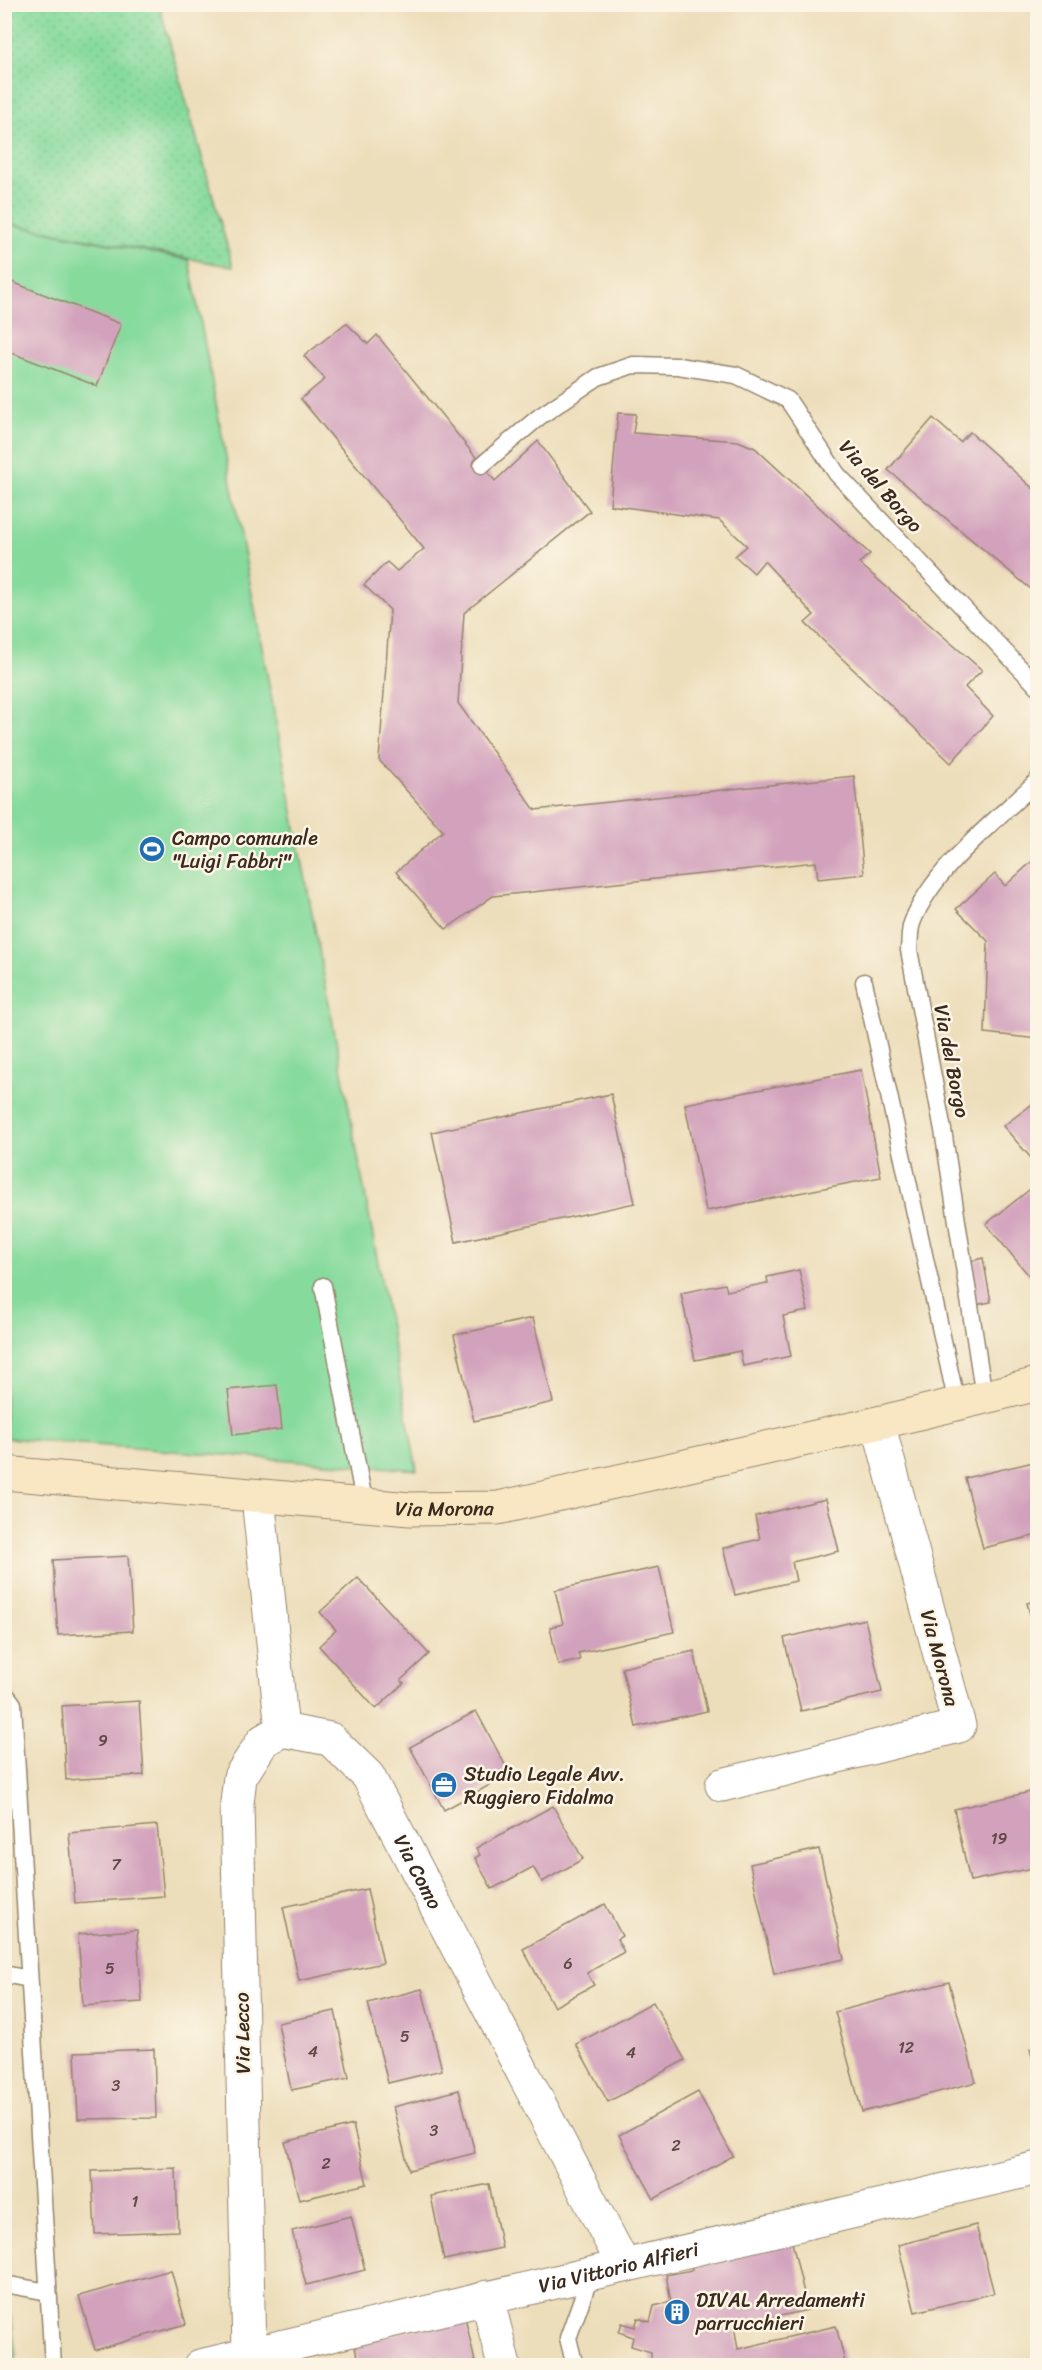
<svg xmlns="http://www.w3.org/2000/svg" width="1042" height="2370" viewBox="0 0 1042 2370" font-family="Sriracha,sans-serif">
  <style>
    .grass { fill: url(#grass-dots); stroke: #60825d; stroke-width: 1.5 }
    .park { fill: #85da9c; stroke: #60825d; stroke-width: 1.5 }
    .garden { fill: url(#garden-furrows); stroke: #60825d; stroke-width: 1.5 }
    .building { fill: #d2a1bc }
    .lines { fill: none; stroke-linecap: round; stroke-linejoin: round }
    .service-casing { stroke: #94846c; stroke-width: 19 }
    .minor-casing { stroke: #94846c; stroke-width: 35 }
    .secondary-casing { stroke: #94846c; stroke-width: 35 }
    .service { stroke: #fff; stroke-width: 16 }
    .minor { stroke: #fff; stroke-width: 33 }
    .secondary { stroke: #f9e7c3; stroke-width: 33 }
    .labels { text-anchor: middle; stroke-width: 5; stroke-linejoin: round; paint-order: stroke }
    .number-label { font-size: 16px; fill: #614846 }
    .street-label { font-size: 20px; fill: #3b2a1e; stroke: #fcf5e5 }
    .poi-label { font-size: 20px; fill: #3b2a1e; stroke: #fcf5e5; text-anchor: start }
  </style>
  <defs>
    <pattern id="grass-dots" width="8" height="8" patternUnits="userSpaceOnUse" patternTransform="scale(1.5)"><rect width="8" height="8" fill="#85da9c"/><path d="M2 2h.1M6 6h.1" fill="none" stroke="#74bb86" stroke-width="1.8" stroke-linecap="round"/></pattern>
    <pattern id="garden-furrows" width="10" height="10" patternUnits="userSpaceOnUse" patternTransform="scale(1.5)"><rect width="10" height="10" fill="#85da9c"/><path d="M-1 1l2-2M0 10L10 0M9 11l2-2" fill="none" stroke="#74bb86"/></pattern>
  </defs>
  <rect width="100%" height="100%" fill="#fcf5e5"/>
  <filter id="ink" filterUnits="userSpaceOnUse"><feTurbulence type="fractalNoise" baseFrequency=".0167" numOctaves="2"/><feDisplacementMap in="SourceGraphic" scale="12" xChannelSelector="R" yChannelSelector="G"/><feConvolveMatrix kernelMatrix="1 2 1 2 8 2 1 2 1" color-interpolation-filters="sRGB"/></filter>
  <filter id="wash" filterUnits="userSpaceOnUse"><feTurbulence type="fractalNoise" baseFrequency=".008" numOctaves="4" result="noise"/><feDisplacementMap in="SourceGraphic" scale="24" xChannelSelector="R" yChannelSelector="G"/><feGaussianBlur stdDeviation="1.35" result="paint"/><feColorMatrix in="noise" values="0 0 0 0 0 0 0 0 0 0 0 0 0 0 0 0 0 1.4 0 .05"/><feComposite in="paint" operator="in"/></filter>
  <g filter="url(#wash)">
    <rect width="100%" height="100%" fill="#eddebb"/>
    <!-- grass -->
    <path class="grass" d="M4,5H159L233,267L5,223Z"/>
    <!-- park -->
    <path class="park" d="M4,223L189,260L417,1470L5,1438Z"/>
    <!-- garden -->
    <path class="garden" d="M5,2311L11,2313L17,2365H5Z"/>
    <g id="blocks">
      <!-- building -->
      <g class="building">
        <path d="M4,279L121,324L97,386L4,350Z"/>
        <path d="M346,323L368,344L377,335L495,481L538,441L590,511L464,613L458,703L535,810L854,776L864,874L818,879L816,862L493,896L446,929L396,872L443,831L379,760L390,610L364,585L387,562L397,571L424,549L301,399L325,379L304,356Z"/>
        <path d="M618,413L636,414L633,433L738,441L755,448L870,554L859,563L982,670L965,687L993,716L951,763L805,623L814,615L764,561L754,573L735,556L747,546L719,520L610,505Z"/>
        <path d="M933,418L960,442L970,432L1038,493V595L888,470Z"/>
        <path d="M1038,856V1039L985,1033L988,941L956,909L995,874L1005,886Z"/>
        <path d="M861,1070L881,1177L706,1211L685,1104Z"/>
        <path d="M611,1094L635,1203L456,1242L432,1132Z"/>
        <path d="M1038,1100V1166L1003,1126Z"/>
        <path d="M1038,1183V1274L1031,1278L986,1224Z"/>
        <path d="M983,1258L991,1302L975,1305L967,1262Z"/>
        <path d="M799,1270L808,1311L783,1316L791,1356L743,1366L740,1351L695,1360L681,1293L725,1284L727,1291L768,1283L767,1277Z"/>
        <path d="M533,1318L553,1402L474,1421L454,1335Z"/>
        <path d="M277,1385L282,1429L233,1435L228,1390Z"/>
        <path d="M1038,1461V1535L983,1548L965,1478Z"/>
        <path d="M826,1499L839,1551L792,1562L796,1581L735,1595L723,1548L760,1539L755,1516Z"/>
        <path d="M128,1556L133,1631L58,1635L53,1560Z"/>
        <path d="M659,1567L674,1632L578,1653L580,1660L558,1665L550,1627L563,1624L555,1590Z"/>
        <path d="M358,1578L429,1654L401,1680L404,1683L376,1709L319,1646L336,1630L320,1612Z"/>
        <path d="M1038,1600V1640H1037L1027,1603Z"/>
        <path d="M865,1619L882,1692L801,1711L784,1638Z"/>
        <path d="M694,1651L707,1711L636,1727L622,1668Z"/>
        <path d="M139,1701L144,1775L66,1780L62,1706Z"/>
        <path d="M476,1711L510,1774L444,1810L410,1747Z"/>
        <path d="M1035,1791L1038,1802V1867L970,1881L954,1809Z"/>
        <path d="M553,1806L583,1859L542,1882L533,1867L492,1889L475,1858L480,1855L476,1848Z"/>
        <path d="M157,1825L164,1896L75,1903L69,1833Z"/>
        <path d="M819,1849L844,1959L774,1974L750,1864Z"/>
        <path d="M367,1889L383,1963L299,1981L283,1907Z"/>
        <path d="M605,1904L622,1936L617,1939L624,1952L587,1973L594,1985L554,2007L523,1949Z"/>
        <path d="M137,1930L142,2002L83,2006L78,1934Z"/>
        <path d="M949,1982L976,2082L862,2112L835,2012Z"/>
        <path d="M422,1989L442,2070L388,2083L368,2003Z"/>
        <path d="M653,2002L685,2060L608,2102L576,2044Z"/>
        <path d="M335,2011L349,2078L291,2090L278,2023Z"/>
        <path d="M1038,2047V2075L1037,2076L1030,2049Z"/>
        <path d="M154,2049L156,2118L78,2119L75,2052Z"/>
        <path d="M459,2090L475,2153L409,2170L393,2107Z"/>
        <path d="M698,2092L733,2156L654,2199L619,2135Z"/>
        <path d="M353,2125L367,2184L299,2200L285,2142Z"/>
        <path d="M176,2168L178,2231L95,2234L92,2171Z"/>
        <path d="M489,2184L502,2248L444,2260L431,2196Z"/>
        <path d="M351,2216L365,2270L306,2285L292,2231Z"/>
        <path d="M976,2225L994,2293L915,2312L898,2245Z"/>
        <path d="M792,2242L808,2310L734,2326L738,2349L836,2326L846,2366H651V2352L631,2346L633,2337L619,2332L622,2323L635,2327L638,2318L650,2322L654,2306L671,2302L666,2275L692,2270L691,2265Z"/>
        <path d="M171,2270L186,2324L95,2350L79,2296Z"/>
        <path d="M465,2317L476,2366H434L432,2360L411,2366H359L354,2343Z"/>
      </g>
    </g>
  </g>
  <g filter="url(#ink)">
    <use href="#blocks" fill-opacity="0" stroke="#94846c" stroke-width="1.5"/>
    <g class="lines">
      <defs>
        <g id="service">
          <path d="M482,465L539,417L598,377L633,365L678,366L736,375L788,400L837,474L1038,687"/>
          <path d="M864,982L957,1404"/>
          <path d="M323,1286L365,1506"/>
          <path d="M984,1397L943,1130L909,950C910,942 909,931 912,923C932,869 997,820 1038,780"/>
          <path d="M4,1692L13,1704L53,2366"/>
          <path d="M4,1974L29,1979"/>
          <path d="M4,2284L48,2292"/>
          <path d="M575,2366L568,2338L591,2274"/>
        </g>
        <g id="minor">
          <path d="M258,1497L282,1730"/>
          <path id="s1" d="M282,1730L330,1739L368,1776L624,2266"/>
          <path d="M722,1785L959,1726L878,1423"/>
          <path d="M487,2297L504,2366"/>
          <path d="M249,2353L237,1803L240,1777L263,1741L282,1730"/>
          <path id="s2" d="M200,2366L1038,2168"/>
        </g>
        <g id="secondary">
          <path id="s3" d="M4,1473L410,1509L498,1508L878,1423L1038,1384"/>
        </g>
      </defs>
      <!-- service casing -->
      <use href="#service" class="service-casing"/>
      <!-- minor casing -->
      <use href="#minor" class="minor-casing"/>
      <!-- secondary casing -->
      <use href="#secondary" class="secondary-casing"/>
      <!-- service -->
      <use href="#service" class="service"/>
      <!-- minor -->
      <use href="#minor" class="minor"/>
      <!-- secondary -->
      <use href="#secondary" class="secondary"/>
    </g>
  </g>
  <!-- icons -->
  <defs>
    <symbol id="stadium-disc" viewBox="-11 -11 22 22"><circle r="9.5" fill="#1f6fb2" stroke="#fcf5e5"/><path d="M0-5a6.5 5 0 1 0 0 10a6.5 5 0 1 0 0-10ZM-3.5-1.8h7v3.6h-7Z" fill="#fff"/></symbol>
    <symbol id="office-disc" viewBox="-11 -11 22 22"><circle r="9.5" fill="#1f6fb2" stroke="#fcf5e5"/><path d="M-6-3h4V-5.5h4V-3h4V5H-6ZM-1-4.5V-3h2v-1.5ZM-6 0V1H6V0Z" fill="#fff"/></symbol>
    <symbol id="building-disc" viewBox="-11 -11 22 22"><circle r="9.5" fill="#1f6fb2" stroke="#fcf5e5"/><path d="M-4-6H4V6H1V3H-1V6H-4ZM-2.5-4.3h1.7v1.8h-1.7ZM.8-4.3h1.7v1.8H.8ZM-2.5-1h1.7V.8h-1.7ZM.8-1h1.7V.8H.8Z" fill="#fff"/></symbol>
  </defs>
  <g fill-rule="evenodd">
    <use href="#stadium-disc" x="137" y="834" width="30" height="30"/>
    <use href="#office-disc" x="429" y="1770" width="30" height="30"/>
    <use href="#building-disc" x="662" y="2297" width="30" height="30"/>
  </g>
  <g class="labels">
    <!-- number labels -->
    <g class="number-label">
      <text x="103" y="1746">9</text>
      <text x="999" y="1844">19</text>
      <text x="116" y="1870">7</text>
      <text x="568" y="1969">6</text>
      <text x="110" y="1974">5</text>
      <text x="405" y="2042">5</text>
      <text x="906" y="2053">12</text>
      <text x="313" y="2057">4</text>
      <text x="631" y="2058">4</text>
      <text x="116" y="2091">3</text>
      <text x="434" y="2136">3</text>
      <text x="676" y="2151">2</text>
      <text x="326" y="2169">2</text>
      <text x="135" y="2207">1</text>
    </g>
    <!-- street labels -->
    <g class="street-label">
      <text transform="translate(881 486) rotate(49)" y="7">Via del Borgo</text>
      <text transform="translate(952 1061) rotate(79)" y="7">Via del Borgo</text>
      <text dy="7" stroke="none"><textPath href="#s3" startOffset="442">Via Morona</textPath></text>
      <text transform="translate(940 1658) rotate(75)" y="7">Via Morona</text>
      <text dy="7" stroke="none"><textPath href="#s1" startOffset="210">Via Como</textPath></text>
      <text transform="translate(242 2033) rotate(-91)" y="7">Via Lecco</text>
      <text dy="7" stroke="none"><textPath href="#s2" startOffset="430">Via Vittorio Alfieri</textPath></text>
    </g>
    <!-- poi labels -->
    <g class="poi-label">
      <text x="172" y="845">Campo comunale<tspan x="172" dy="23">"Luigi Fabbri"</tspan></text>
      <text x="464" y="1781">Studio Legale Avv.<tspan x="464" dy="23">Ruggiero Fidalma</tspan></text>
      <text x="696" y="2307">DIVAL Arredamenti<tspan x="696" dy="23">parrucchieri</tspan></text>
    </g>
  </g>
  <!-- margin -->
  <rect width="1042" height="2370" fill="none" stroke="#fcf5e5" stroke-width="24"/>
</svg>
